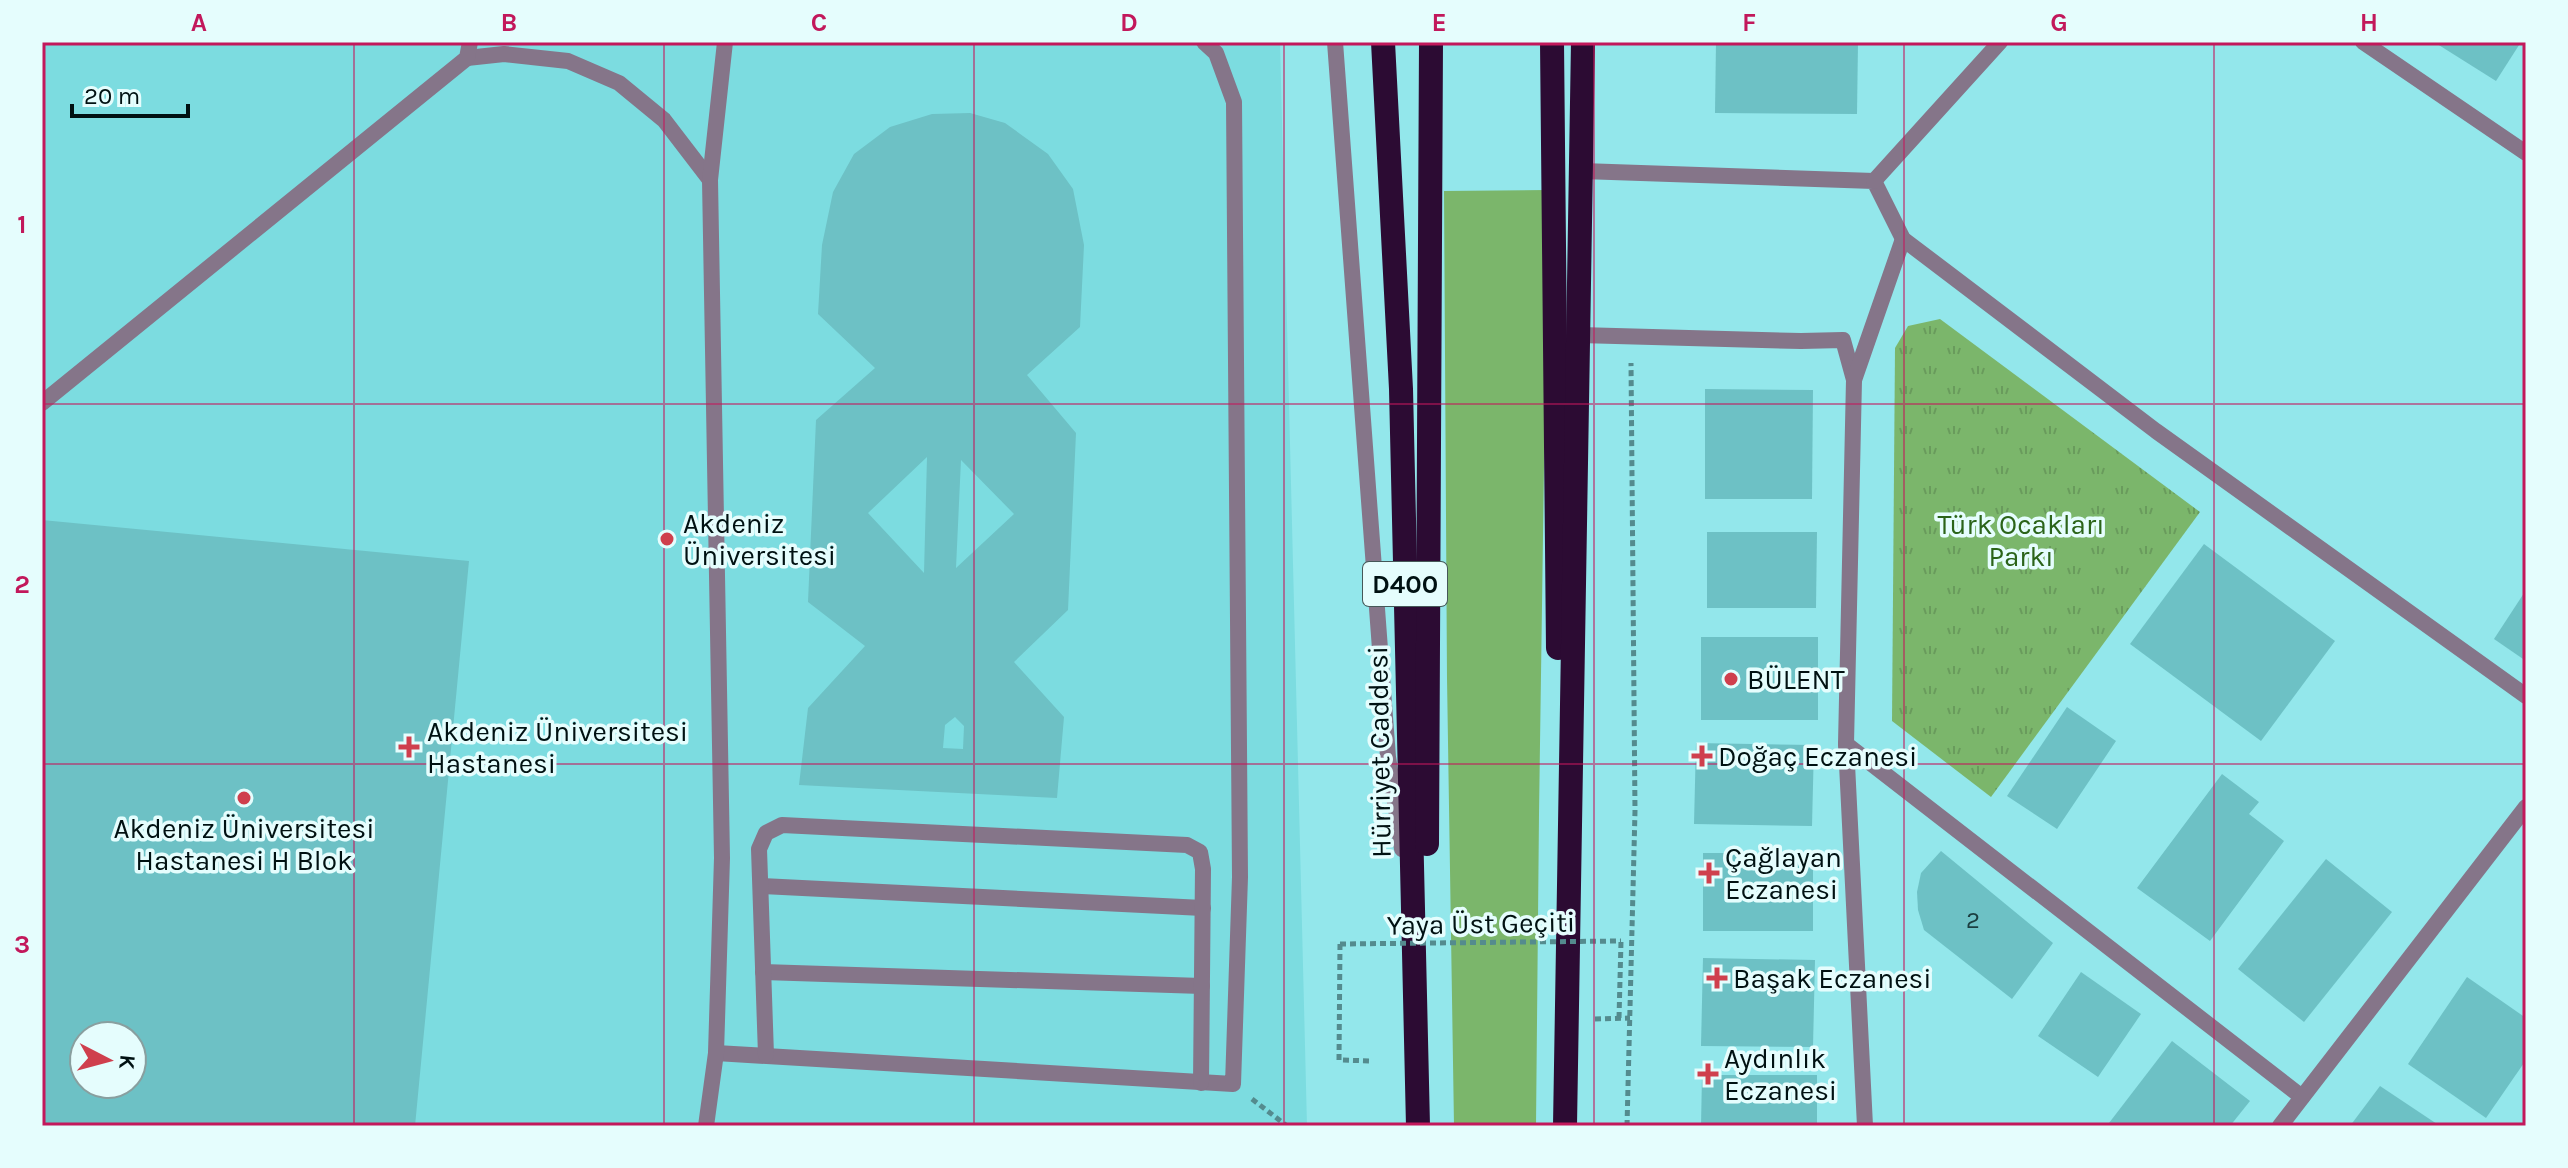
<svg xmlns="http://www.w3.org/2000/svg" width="2568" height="1168" viewBox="0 0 2568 1168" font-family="Karla,sans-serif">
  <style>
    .built { fill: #7cdce0; fill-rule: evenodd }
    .green { fill: #7bb66b }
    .park { fill: url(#park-tufts) }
    .building { fill: #6dc1c5; fill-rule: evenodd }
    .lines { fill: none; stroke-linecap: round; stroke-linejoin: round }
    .path { stroke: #548b8e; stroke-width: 5; stroke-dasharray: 6 4; stroke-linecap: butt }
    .lane { stroke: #857589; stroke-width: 16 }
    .street { stroke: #857589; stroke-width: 16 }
    .highway { stroke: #2c0b33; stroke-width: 24 }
    .path-bridge { stroke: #548b8e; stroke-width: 5; stroke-dasharray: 6 4; stroke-linecap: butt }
    .grid { fill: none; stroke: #c2185b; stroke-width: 2; stroke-opacity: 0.55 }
    .poi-dot { fill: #cf3f4d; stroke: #e5fdfd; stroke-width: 3 }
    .labels { text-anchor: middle; stroke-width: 7; stroke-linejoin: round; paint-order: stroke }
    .number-label { font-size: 24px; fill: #1b3d3f }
    .shield { fill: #e5fdfd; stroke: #455858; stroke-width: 2 }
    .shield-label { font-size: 26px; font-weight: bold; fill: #001112 }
    .poi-label { font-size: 28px; fill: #001112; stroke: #e5fdfd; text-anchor: start }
    .park-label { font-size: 28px; fill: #2b6419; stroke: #e5fdfd }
    .street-label { font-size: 28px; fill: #001112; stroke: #e5fdfd }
    .neatline { fill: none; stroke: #c2185b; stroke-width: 3 }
    .grid-label { font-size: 26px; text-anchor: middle; font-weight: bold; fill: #c2185b }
  </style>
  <defs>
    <pattern id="park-tufts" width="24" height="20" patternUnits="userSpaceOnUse" patternTransform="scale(2)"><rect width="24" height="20" fill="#7bb66b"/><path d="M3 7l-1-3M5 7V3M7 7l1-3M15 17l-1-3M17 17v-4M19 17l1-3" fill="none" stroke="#699b5c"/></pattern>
  </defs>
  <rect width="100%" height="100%" fill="#93e7eb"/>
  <!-- built -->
  <path class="built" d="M42,42H1280L1307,1126H42ZM84,1036H132V1084H84Z"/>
  <!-- green -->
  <path class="green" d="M1548,190L1539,814L1536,1126H1454L1447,678L1444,191Z"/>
  <!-- park -->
  <path class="park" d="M1940,319L2200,512L1991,797L1892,721L1895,348L1908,326Z"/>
  <!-- building -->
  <g class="building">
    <path d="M1716,42H1858L1857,114L1715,113Z"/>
    <path d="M2434,42H2521L2496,81Z"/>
    <path d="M970,113L1005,123L1048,154L1073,189L1084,245L1080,327L1027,375L1076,433L1068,610L1014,662L1064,717L1057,798L799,785L808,708L865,646L808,602L816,420L875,368L818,314L822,245L833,192L854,154L890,127L932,114ZM927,457L924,573L868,513ZM961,460L1014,514L956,568ZM955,717L964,726L963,749L943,748L945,725Z"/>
    <path d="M1705,389L1813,390L1812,499H1705Z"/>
    <path d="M42,520L469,561L415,1126H42ZM84,1036H132V1084H84Z"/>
    <path d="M1707,532H1817L1816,608H1707Z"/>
    <path d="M2204,544L2335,641L2261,741L2130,644Z"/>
    <path d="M2526,590V661L2494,639Z"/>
    <rect x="1701" y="637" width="117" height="83"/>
    <path d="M2067,707L2116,741L2057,829L2007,796Z"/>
    <path d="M1696,743L1814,745L1812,826L1694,824Z"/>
    <path d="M2222,774L2259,802L2249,814L2284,841L2210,941L2137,888Z"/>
    <path d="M1941,851L2053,943L2012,999L1924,930L1918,910L1917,892L1921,873Z"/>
    <rect x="1703" y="853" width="110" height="78"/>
    <path d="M2326,859L2392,912L2304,1022L2238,969Z"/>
    <path d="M1703,958L1815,960L1813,1047L1701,1046Z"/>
    <path d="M2081,972L2141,1014L2098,1077L2038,1036Z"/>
    <path d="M2467,977L2526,1018V1060L2486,1118L2408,1064Z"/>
    <path d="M2172,1041L2250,1101L2230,1126H2112L2109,1123Z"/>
    <path d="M1702,1075H1817V1126H1701Z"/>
    <path d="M2380,1086L2440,1126H2350Z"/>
  </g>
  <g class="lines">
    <!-- path -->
    <g class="path">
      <path d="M1340,944L1339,1060L1372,1061"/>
      <path d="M1619,1018L1621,941"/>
      <path d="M1595,1019L1630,1018"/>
      <path d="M1252,1099L1287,1126H1298"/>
      <path d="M1627,1126L1635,811L1631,363"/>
    </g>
    <!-- lane -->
    <g class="lane">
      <path d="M1335,42L1388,757L1402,849"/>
      <path d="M467,58L504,54L568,61L619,83L664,120L710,180"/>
      <path d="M42,403L467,58L470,42"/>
      <path d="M761,886L1203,908"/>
      <path d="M763,972L1202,986"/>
      <path d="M716,1053L1233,1084L1240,877L1234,102L1216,53L1204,42"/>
      <path d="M766,1055L759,849L766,833L782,825L1187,845L1200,852L1203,869L1201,1083"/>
      <path d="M706,1126L716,1053L722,858L710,180L725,42"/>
    </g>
    <!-- street -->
    <g class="street">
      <path d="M2363,42L2526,153"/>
      <path d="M1582,171L1874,181L1903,239L2156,431L2526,696"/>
      <path d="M1874,181L2000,42"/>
      <path d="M1579,335L1801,341L1843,340L1854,380"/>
      <path d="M1846,744L2302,1097"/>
      <path d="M1865,1126L1846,744L1854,380L1903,239"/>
      <path d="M2280,1126L2526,807"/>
    </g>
    <!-- highway -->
    <g class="highway">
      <path d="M1383,42L1401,389L1418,1126"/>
      <path d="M1552,42L1558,648"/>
      <path d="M1427,844L1431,42"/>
      <path d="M1565,1126L1583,42"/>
    </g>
    <!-- path-bridge -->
    <path class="path-bridge" d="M1340,944L1621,941"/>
  </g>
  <!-- grid -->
  <path class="grid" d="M354,42V1126M664,42V1126M974,42V1126M1284,42V1126M1594,42V1126M1904,42V1126M2214,42V1126M42,404H2526M42,764H2526"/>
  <!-- markers -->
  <g class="poi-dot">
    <circle cx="667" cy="539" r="8"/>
    <circle cx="1731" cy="679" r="8"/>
    <path d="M405 735h8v8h8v8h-8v8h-8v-8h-8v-8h8z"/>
    <path d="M1698 744h8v8h8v8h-8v8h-8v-8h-8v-8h8z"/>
    <circle cx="244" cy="798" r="8"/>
    <path d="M1705 861h8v8h8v8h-8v8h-8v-8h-8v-8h8z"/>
    <path d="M1713 966h8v8h8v8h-8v8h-8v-8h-8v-8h8z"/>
    <path d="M1704 1062h8v8h8v8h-8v8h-8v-8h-8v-8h8z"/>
  </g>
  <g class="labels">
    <!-- number labels -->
    <g class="number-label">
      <text x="1973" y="928">2</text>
    </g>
    <!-- shield labels -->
    <rect class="shield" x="1363" y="562" width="84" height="44" rx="6"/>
    <g class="shield-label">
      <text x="1405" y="593">D400</text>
    </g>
    <!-- poi labels -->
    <g class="poi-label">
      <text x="683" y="533">Akdeniz<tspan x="683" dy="32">Üniversitesi</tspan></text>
      <text x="1747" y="689">BÜLENT</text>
      <text x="427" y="741">Akdeniz Üniversitesi<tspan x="427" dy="32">Hastanesi</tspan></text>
      <text x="1718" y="766">Doğaç Eczanesi</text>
      <text x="244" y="838" text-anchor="middle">Akdeniz Üniversitesi<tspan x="244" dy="32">Hastanesi H Blok</tspan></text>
      <text x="1725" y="867">Çağlayan<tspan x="1725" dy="32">Eczanesi</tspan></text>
      <text x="1733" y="988">Başak Eczanesi</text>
      <text x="1724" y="1068">Aydınlık<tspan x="1724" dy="32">Eczanesi</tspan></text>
    </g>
    <!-- park labels -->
    <g class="park-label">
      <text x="2021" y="534">Türk Ocakları<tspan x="2021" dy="32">Parkı</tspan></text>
    </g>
    <!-- street labels -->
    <g class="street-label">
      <text transform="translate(1379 752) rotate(-91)" y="10">Hürriyet Caddesi</text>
      <text transform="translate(1481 923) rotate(-1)" y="10">Yaya Üst Geçiti</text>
    </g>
  </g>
  <!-- border -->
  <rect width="2568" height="1168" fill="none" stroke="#e5fdfd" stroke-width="88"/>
  <!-- north arrow -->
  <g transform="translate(108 1060) rotate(96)"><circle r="38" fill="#e5fdfd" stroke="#899f9f" stroke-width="2"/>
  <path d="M0-6L14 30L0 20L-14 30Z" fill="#cf3f4d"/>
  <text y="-12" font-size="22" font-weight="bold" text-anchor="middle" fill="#001112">K</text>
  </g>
  <!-- scale -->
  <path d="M72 104v12h116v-12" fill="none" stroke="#001112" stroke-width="4"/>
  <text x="84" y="104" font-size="24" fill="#001112" stroke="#e5fdfd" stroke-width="6" paint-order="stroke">20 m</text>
  <rect x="44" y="44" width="2480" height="1080" class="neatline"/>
  <g class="grid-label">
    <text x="199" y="31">A</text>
    <text x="509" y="31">B</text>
    <text x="819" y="31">C</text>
    <text x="1129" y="31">D</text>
    <text x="1439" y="31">E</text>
    <text x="1749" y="31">F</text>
    <text x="2059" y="31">G</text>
    <text x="2369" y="31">H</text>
    <text x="22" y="233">1</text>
    <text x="22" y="593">2</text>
    <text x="22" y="953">3</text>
  </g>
</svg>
